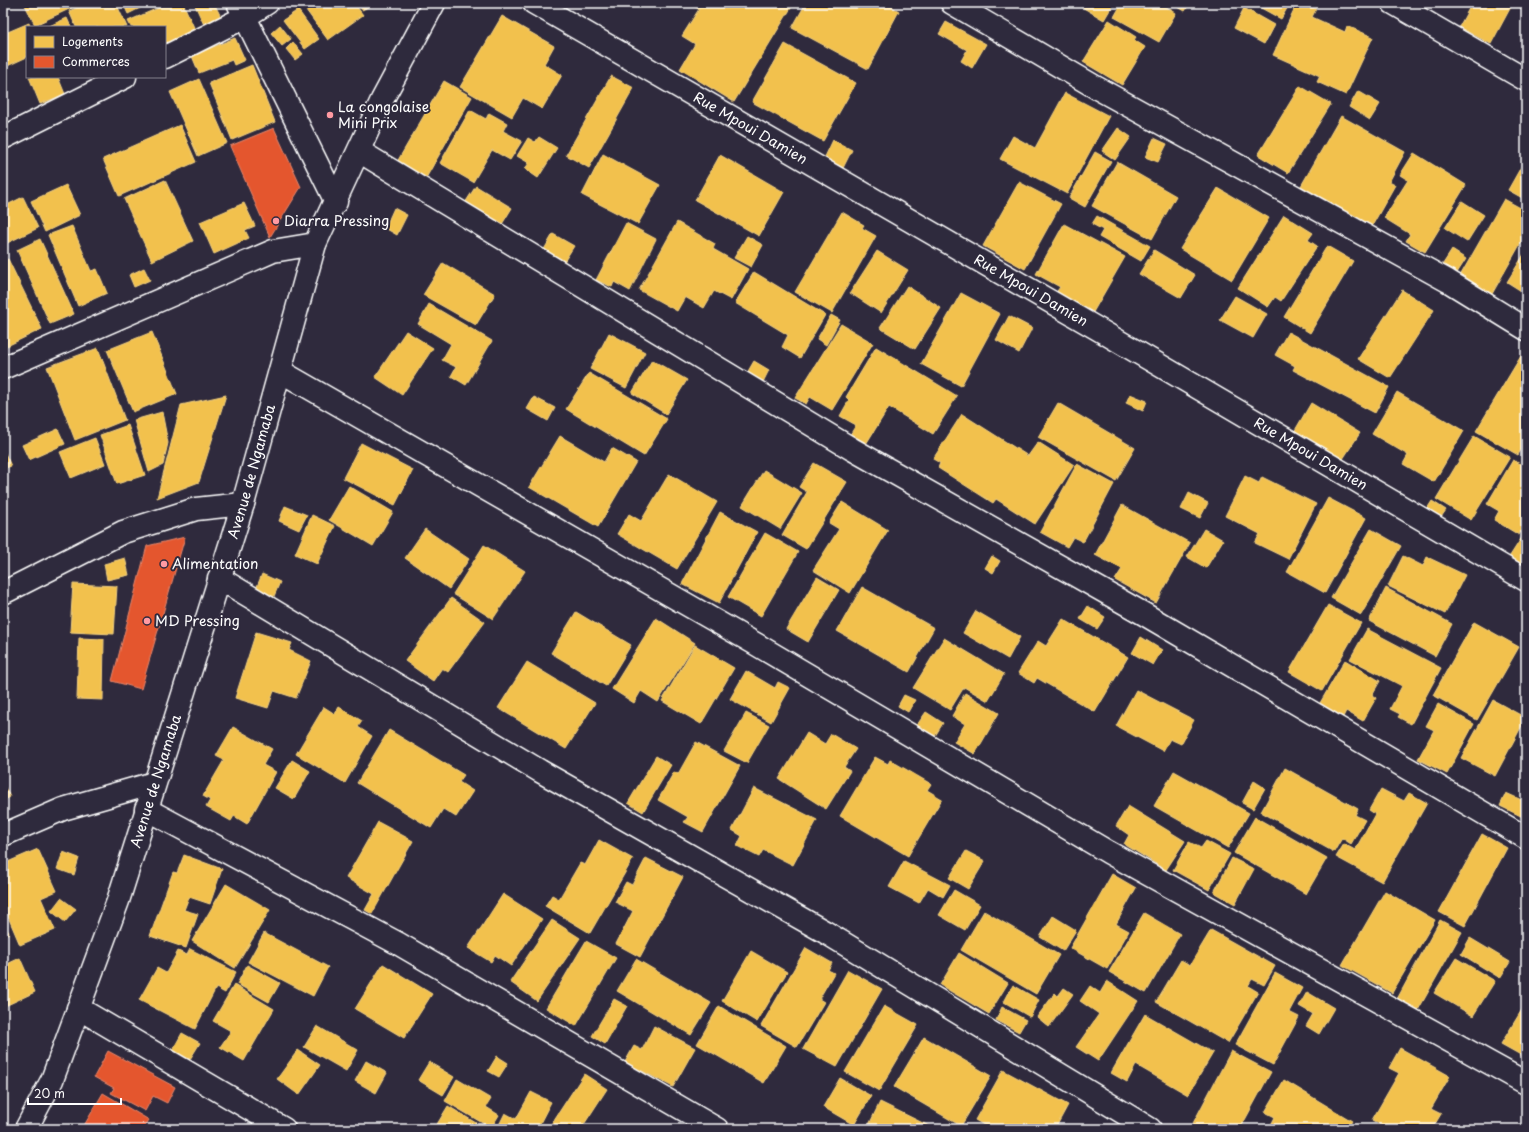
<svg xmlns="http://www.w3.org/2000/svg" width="1529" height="1132" viewBox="0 0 1529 1132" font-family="'Playpen Sans',sans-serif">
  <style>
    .homes { fill: #f2c14e; stroke: #f6d483 }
    .shops { fill: #e4572e; stroke: #ec896d }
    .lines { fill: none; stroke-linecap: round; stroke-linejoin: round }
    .street-casing { stroke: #fff; stroke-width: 25 }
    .secondary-casing { stroke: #fff; stroke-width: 25 }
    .street { stroke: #2f2a3d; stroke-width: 22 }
    .secondary { stroke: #2f2a3d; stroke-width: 22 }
    .poi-dot { fill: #ff9aa2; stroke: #2f2a3d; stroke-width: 1.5 }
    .labels { text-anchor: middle; stroke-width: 4; stroke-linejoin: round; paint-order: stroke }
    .poi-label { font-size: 14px; fill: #fff; stroke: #2f2a3d; text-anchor: start }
    .street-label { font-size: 14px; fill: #fff; stroke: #2f2a3d }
  </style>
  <rect width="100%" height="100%" fill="#2f2a3d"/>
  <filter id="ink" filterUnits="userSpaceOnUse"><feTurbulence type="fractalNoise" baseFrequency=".025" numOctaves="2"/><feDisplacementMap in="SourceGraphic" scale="8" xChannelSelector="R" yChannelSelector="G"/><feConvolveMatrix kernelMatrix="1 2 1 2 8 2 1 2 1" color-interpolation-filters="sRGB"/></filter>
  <g filter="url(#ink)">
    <!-- homes -->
    <g class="homes">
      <path d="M24,3H82L35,25Z"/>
      <path d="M88,3H116L127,27H76L69,11Z"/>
      <path d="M123,3H150L128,14Z"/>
      <path d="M170,3H183L196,32L165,46V27H131L128,21Z"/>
      <path d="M194,3H214L222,19L205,27Z"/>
      <path d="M306,3H354L363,15L328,40L303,6Z"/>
      <path d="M358,3H373L374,4L362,10Z"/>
      <path d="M693,3H794L734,102L680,69L695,44L682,36L699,9L692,5Z"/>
      <path d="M806,3H885L899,11L868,69L792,28Z"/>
      <path d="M1075,3H1114L1104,20Z"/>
      <path d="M1122,3H1160L1176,13L1159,42L1114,17Z"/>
      <path d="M1171,3H1190L1185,11Z"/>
      <path d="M1252,3H1290L1281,19Z"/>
      <path d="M1297,3H1303L1316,9L1312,17L1345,32L1347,26L1373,37L1346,95L1317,82L1320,76L1273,55Z"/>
      <path d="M1472,3H1513L1491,44L1459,27Z"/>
      <path d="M1244,8L1274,25L1264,44L1234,28Z"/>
      <path d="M298,10L319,39L305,49L283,20Z"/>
      <path d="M502,16L554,46L544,64L562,75L542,109L523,98L512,117L460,87Z"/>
      <path d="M67,18L71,27H47Z"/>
      <path d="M1109,20L1136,37L1134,40L1145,47L1122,85L1083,62Z"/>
      <path d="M946,22L986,44L972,68L961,61L967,50L939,34Z"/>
      <path d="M29,23L30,27H27V57L3,68V34Z"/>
      <path d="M280,25L291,39L282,46L271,33Z"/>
      <path d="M235,38L245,60L234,65L232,60L199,73L192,56Z"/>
      <path d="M293,42L303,54L295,60L286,49Z"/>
      <path d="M785,44L856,83L823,141L752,102Z"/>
      <path d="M252,65L275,122L232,140L209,83Z"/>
      <path d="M611,76L634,88L589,168L566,155Z"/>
      <path d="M29,77H58L65,94L40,104Z"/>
      <path d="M199,79L227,143L198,156L170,92Z"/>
      <path d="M444,81L472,97L426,178L397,162Z"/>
      <path d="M1300,86L1331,104L1288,173L1258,155Z"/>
      <path d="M1358,91L1380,104L1370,120L1349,107Z"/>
      <path d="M1065,93L1109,116L1067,194L1000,159L1013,136L1035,148Z"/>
      <path d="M470,110L486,119L489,113L507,123L503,131L522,141L510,160L492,150L473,182L440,163Z"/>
      <path d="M1341,116L1405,152L1389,182L1395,185L1372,226L1301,186Z"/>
      <path d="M180,125L196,162L119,196L103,159Z"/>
      <path d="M1118,128L1131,137L1115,160L1102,151Z"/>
      <path d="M539,137L557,148L538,178L525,169L529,163L517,156L528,138L535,142Z"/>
      <path d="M1154,138L1167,144L1158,162L1145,157Z"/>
      <path d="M833,140L852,150L842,170L823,161Z"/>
      <path d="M1095,152L1111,161L1085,207L1069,198Z"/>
      <path d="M1414,153L1466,185L1425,252L1406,241L1410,234L1384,218L1408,180L1400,175Z"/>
      <path d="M603,154L660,185L638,224L582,195Z"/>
      <path d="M720,155L784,192L759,236L695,200Z"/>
      <path d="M1526,158V200L1508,190Z"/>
      <path d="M1117,162L1176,196L1152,239L1092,206Z"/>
      <path d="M165,180L193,241L152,261L124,199Z"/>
      <path d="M1019,182L1061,204L1025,269L983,246Z"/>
      <path d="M66,185L80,215L45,232L31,201Z"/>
      <path d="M476,186L512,208L499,229L463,206Z"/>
      <path d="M1218,188L1269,218L1232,280L1180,249Z"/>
      <path d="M23,197L38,228L3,245V207Z"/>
      <path d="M1504,199L1526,211V234L1492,294L1460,276Z"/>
      <path d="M1462,201L1484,215L1467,242L1445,228Z"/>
      <path d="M244,203L255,226L245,230L249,238L214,254L200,222Z"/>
      <path d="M394,208L407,215L397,235L385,228Z"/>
      <path d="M842,212L864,225L862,228L876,236L832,313L795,292Z"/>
      <path d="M1284,215L1313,233L1308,240L1317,246L1281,301L1275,297L1268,307L1238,288Z"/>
      <path d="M1097,216L1150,246L1141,261L1099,237L1103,230L1092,224Z"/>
      <path d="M677,222L715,244L713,249L748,269L731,300L714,291L704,308L685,297L677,311L639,290Z"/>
      <path d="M626,223L656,239L630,291L614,282L612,287L596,280Z"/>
      <path d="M1064,224L1125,257L1092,314L1055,294L1060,287L1036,274Z"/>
      <path d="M72,226L91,271L97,269L107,293L78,306L48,235Z"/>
      <path d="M553,234L574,246L562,265L542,253Z"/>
      <path d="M747,236L763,245L751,267L734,258Z"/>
      <path d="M40,239L74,314L50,324L17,250Z"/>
      <path d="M1327,246L1353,261L1310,333L1284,317Z"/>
      <path d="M1154,250L1195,275L1181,298L1139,274Z"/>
      <path d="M1452,250L1466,259L1455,276L1441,267Z"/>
      <path d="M877,251L908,270L881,313L850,293Z"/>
      <path d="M1526,251V294L1507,282Z"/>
      <path d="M8,259L42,329L7,346L3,337V261Z"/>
      <path d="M443,263L495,294L476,325L423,295Z"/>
      <path d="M144,268L150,280L134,287L129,275Z"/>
      <path d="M754,272L825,315L800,358L782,347L788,335L735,303Z"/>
      <path d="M907,286L941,308L915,349L880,328Z"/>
      <path d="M1402,290L1434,310L1390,378L1358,359Z"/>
      <path d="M961,293L1000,314L961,386L921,364Z"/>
      <path d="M1235,296L1267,314L1253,338L1220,320Z"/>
      <path d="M429,304L492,341L466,385L451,376L456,367L442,360L451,344L418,324Z"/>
      <path d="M831,315L840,320L826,345L817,339Z"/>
      <path d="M1009,316L1032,328L1019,353L996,340Z"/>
      <path d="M841,324L873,343L832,410L810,397L806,404L795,398Z"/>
      <path d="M406,331L433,348L402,395L375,377Z"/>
      <path d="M152,332L177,394L133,412L107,350Z"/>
      <path d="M1288,332L1389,387L1375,413L1293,370L1295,366L1275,355Z"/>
      <path d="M609,333L645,352L626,388L590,369Z"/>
      <path d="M876,347L957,396L933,434L889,407L866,444L850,435L856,425L840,416L849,400L846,397Z"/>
      <path d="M98,348L125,420L75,440L47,367Z"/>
      <path d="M1521,356L1526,359V442L1518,455L1476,431Z"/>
      <path d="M652,360L687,380L666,414L632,393Z"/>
      <path d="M754,361L769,370L763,382L747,373Z"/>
      <path d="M589,373L667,419L644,456L566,409Z"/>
      <path d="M1397,392L1464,431L1434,482L1403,464L1408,455L1372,434Z"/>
      <path d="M1130,394L1147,401L1143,411L1126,403Z"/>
      <path d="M226,395L199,482L157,498L181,405Z"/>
      <path d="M534,397L555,408L548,421L527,409Z"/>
      <path d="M1058,403L1135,448L1116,481L1038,437Z"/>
      <path d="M1311,403L1360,433L1341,462L1294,432Z"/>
      <path d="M162,412L168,443L163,465L149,472L134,420Z"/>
      <path d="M962,414L1028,456L1038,442L1074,465L1035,524L996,499L993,503L938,468L940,463L933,459Z"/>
      <path d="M128,425L145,475L117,484L100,435Z"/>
      <path d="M58,429L65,444L29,460L22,445Z"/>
      <path d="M560,436L604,462L612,448L636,462L598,527L529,487Z"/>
      <path d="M1474,436L1510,457L1471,520L1436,499Z"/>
      <path d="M95,438L105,464L71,478L60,452Z"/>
      <path d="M361,443L413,470L395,505L343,478Z"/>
      <path d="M3,449L11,466L3,469Z"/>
      <path d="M1513,460L1526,467V524L1519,535L1494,520L1499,511L1487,504Z"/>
      <path d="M814,463L847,482L806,549L782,535L807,492L799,487Z"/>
      <path d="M1077,464L1114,484L1083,542L1073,537L1067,547L1040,532Z"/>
      <path d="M764,470L802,493L780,529L742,506Z"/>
      <path d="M669,474L717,502L677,569L617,534L629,514L641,521Z"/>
      <path d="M1245,476L1259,483L1262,477L1316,504L1288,559L1255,543L1260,534L1225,516Z"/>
      <path d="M349,486L393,512L373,546L329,520Z"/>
      <path d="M1189,493L1208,503L1200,518L1181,509Z"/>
      <path d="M1328,498L1366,518L1325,593L1287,572Z"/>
      <path d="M1432,501L1446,510L1439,520L1425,512Z"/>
      <path d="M842,502L888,530L850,593L813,570L839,529L829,523Z"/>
      <path d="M1122,505L1190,543L1156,603L1115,580L1122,569L1095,555Z"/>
      <path d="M285,506L307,515L299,530L279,521Z"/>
      <path d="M720,512L757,532L719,603L682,584Z"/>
      <path d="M312,515L335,526L317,564L295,554Z"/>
      <path d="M425,529L469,559L449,589L405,558Z"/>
      <path d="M1204,529L1223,540L1206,568L1187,557Z"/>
      <path d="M1371,529L1401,546L1361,615L1331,598Z"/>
      <path d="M1526,531V559H1525L1521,566L1508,559Z"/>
      <path d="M765,533L798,552L761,616L728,597Z"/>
      <path d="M484,545L525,571L493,619L453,594Z"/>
      <path d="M992,556L1000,561L993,573L985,568Z"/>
      <path d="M1403,556L1423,566L1427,557L1465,575L1445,614L1388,586Z"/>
      <path d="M125,558L129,575L107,580L104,564Z"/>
      <path d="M262,574L280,582L272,601L254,594Z"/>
      <path d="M817,577L839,590L808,642L786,629Z"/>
      <path d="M73,584L117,586L114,634L70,632Z"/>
      <path d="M862,587L934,628L909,672L837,631Z"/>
      <path d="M1386,588L1452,624L1435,656L1369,621Z"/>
      <path d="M451,598L485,622L448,672L442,668L433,681L405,661Z"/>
      <path d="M1328,605L1361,623L1322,691L1289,672Z"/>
      <path d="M1088,606L1105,617L1097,629L1080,619Z"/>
      <path d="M976,611L1020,637L1008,659L963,633Z"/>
      <path d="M576,612L631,645L606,686L551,653Z"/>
      <path d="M656,618L695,643L658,702L641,691L634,703L612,689Z"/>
      <path d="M1063,619L1128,657L1095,712L1037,678L1034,683L1018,673L1038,641L1046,646Z"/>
      <path d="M1474,622L1519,647L1477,720L1433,695Z"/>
      <path d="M1367,629L1441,668L1411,724L1398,717L1400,714L1390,709L1402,686L1350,659Z"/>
      <path d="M256,632L292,643L289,650L311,661L296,698L274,691L268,708L235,698Z"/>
      <path d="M1141,637L1162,650L1153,665L1132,653Z"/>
      <path d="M79,638L104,639L103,700L77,699Z"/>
      <path d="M944,638L1004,674L988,701L964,687L950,710L913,688Z"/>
      <path d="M695,645L734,668L701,724L662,701Z"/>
      <path d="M1345,660L1380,681L1372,695L1376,698L1363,721L1346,711L1343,717L1320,703Z"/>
      <path d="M527,662L595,703L566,749L498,708Z"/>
      <path d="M746,671L775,688L778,682L790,688L771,722L730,699Z"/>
      <path d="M1136,690L1194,720L1181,744L1170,739L1163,751L1116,726Z"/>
      <path d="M965,693L999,713L975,754L954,742L965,724L952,716Z"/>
      <path d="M904,695L915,700L908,712L898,706Z"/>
      <path d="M1493,700L1526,718L1495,776L1461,758Z"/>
      <path d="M1438,704L1474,724L1447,774L1418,759L1434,730L1426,726Z"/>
      <path d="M324,707L335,714L339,707L362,721L358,727L372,736L345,783L296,754Z"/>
      <path d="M926,712L943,723L935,736L917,725Z"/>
      <path d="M746,713L769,725L747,763L724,751Z"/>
      <path d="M233,727L272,749L263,765L276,772L247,824L234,816L231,821L206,807L210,800L203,796L224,760L216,756Z"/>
      <path d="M389,730L464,775L459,782L473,791L456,817L443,809L431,828L357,783Z"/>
      <path d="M807,733L825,744L831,734L856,749L844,767L850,771L826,809L779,779Z"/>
      <path d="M696,742L740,766L703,832L684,822L688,817L658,800L674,772L678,774Z"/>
      <path d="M656,756L671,765L643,812L628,803Z"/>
      <path d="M875,757L888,764L890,760L931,784L927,790L942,799L908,856L840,816Z"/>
      <path d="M292,760L310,771L294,799L275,788Z"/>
      <path d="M1285,768L1358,809L1355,815L1365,820L1351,844L1342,838L1334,852L1261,812Z"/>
      <path d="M1174,771L1249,813L1228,848L1154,806Z"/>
      <path d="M1254,781L1265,788L1253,809L1242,803Z"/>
      <path d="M3,784L10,797L3,801Z"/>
      <path d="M754,788L817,820L793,865L763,850L759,857L737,846L742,836L732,830Z"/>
      <path d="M1381,789L1404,801L1409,793L1427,803L1382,882L1336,857L1344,844L1355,850L1375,814L1369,810Z"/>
      <path d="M1506,793L1526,802L1525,818L1500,806Z"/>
      <path d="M1128,806L1185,841L1166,870L1124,844L1129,835L1116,826Z"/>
      <path d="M1255,817L1327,858L1306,894L1234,853Z"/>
      <path d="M378,822L413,841L372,914L365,910L374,894L346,878Z"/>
      <path d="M1482,834L1507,848L1465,926L1439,912Z"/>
      <path d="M599,840L633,859L590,933L545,906L552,895L559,899L580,863L585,865Z"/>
      <path d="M1206,841L1230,854L1209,890L1173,870L1189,842L1201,848Z"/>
      <path d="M38,849L57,891L41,898L55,930L20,945L3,905V864Z"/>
      <path d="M966,851L985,861L968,889L949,878Z"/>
      <path d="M63,852L79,858L74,875L57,869Z"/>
      <path d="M184,855L222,869L210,904L189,897L184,910L198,914L186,948L150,936L173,872L177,873Z"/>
      <path d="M646,858L683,877L640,957L616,944L633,911L615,902L626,882L632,885Z"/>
      <path d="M1232,858L1254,869L1235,904L1214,892Z"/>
      <path d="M904,861L950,885L943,897L928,888L919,903L889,887Z"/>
      <path d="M1112,874L1136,888L1116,924L1129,931L1107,969L1070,948Z"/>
      <path d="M226,884L270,910L235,968L192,941Z"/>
      <path d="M954,890L980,905L965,930L939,915Z"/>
      <path d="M1385,891L1435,920L1392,993L1342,965Z"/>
      <path d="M503,894L542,919L511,966L495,955L491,962L468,948Z"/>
      <path d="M61,898L76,909L65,922L51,911Z"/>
      <path d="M984,911L1059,955L1036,994L961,950Z"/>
      <path d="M1144,913L1180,934L1146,993L1109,972Z"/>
      <path d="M1053,916L1076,930L1063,951L1040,937Z"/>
      <path d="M552,920L580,938L537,1001L510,982Z"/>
      <path d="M1440,920L1462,932L1417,1012L1396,1001Z"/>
      <path d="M3,922L9,933L3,936Z"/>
      <path d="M1211,930L1275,966L1264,985L1252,979L1248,986L1258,992L1228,1043L1156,1002L1181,960L1190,965Z"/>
      <path d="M264,933L328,967L313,996L248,962Z"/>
      <path d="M1470,938L1510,962L1500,978L1461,954Z"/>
      <path d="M586,941L616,958L576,1026L546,1008Z"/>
      <path d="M806,948L832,963L828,970L834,973L819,999L824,1002L797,1047L761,1026Z"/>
      <path d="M190,949L236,972L225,993L216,988L195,1029L139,1000L157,968L166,973L178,951L187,955Z"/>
      <path d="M751,951L787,972L757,1022L722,1001Z"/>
      <path d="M959,953L1008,983L989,1014L940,985Z"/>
      <path d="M20,958L35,992L3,1007V966Z"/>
      <path d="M1456,958L1495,981L1473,1016L1434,993Z"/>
      <path d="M636,959L711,1003L691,1035L617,991Z"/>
      <path d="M383,964L432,994L404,1038L355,1009Z"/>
      <path d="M247,965L280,983L269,1002L237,984Z"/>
      <path d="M848,970L882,989L837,1067L803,1049Z"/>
      <path d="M1275,973L1302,988L1289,1012L1299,1017L1273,1065L1235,1045Z"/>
      <path d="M1107,981L1138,1001L1098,1061L1076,1047L1099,1014L1080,1001L1090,986L1100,993Z"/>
      <path d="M234,985L274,1009L244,1061L220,1047L231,1031L213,1021Z"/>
      <path d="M1013,985L1039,1000L1030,1017L1004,1002Z"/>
      <path d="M1064,988L1073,994L1049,1027L1037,1017L1055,993L1058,996Z"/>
      <path d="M1307,992L1334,1008L1319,1034L1306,1026L1313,1014L1299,1006Z"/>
      <path d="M614,999L627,1006L605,1044L592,1036Z"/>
      <path d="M1526,1003V1058L1501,1044Z"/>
      <path d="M719,1006L786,1046L764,1083L697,1044Z"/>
      <path d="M884,1006L918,1025L879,1091L845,1072Z"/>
      <path d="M1002,1007L1026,1020L1019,1032L996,1020Z"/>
      <path d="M1145,1014L1213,1053L1188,1095L1136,1065L1127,1082L1111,1073Z"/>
      <path d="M317,1026L358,1050L346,1071L304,1047Z"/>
      <path d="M654,1026L695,1048L673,1087L625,1062L634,1046L642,1050Z"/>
      <path d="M182,1033L200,1043L187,1064L170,1055Z"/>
      <path d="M924,1037L991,1076L961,1126L894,1087Z"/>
      <path d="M1400,1048L1450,1076L1431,1109L1441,1114L1432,1129H1388L1372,1120L1399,1073L1389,1068Z"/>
      <path d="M298,1050L320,1065L299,1095L277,1079Z"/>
      <path d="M1231,1051L1271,1072L1240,1129H1190Z"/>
      <path d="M497,1056L508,1063L499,1077L488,1071Z"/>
      <path d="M366,1061L387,1073L376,1093L355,1081Z"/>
      <path d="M429,1062L454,1077L443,1095L418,1080Z"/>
      <path d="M1003,1070L1068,1105L1055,1129H991L975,1120Z"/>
      <path d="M584,1074L607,1089L581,1129H548Z"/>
      <path d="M840,1078L871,1096L854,1125L823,1107Z"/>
      <path d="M457,1079L491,1099L486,1107L499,1115L491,1128L445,1101Z"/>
      <path d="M1284,1080L1352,1121L1347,1129H1269L1275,1117L1265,1112Z"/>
      <path d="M531,1092L551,1102L537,1129H497L505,1113L516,1119Z"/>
      <path d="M880,1102L935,1129H867Z"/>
      <path d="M448,1106L476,1123L472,1129H441L436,1126Z"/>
    </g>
    <!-- shops -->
    <g class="shops">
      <path d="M274,128L301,187L270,237L230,146Z"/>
      <path d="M185,537L141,689L112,681L147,546Z"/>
      <path d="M108,1051L175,1087L167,1103L153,1096L145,1111L111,1093L114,1088L94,1077Z"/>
      <path d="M103,1093L149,1120L143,1129H82Z"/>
    </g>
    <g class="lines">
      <defs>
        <g id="street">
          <path d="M238,3L336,202"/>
          <path id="s1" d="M534,3L1103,332L1526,580"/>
          <path d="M952,3L1097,88L1448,281L1526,329"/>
          <path d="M1393,3L1526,80"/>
          <path d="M165,57L245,17L267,3"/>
          <path d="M3,138L125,77"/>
          <path d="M359,151L852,449L1144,614L1526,838"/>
          <path d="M3,368L273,251L315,244"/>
          <path d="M280,371L754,643L1108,852L1526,1083"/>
          <path d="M219,578L540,771L825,932L1150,1129"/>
          <path d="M3,593L123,532L196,509L243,504"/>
          <path d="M146,809L399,944L717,1129"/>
          <path d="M3,835L63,809L154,783"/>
          <path d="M78,1008L284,1129"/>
        </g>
        <g id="secondary">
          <path id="s2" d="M26,1129L52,1080L118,901L243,504L315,244L382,100L434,3"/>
        </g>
      </defs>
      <!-- street casing -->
      <use href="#street" class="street-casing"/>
      <!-- secondary casing -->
      <use href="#secondary" class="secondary-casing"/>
      <!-- street -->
      <use href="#street" class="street"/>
      <!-- secondary -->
      <use href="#secondary" class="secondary"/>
    </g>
  </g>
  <!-- markers -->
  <g class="poi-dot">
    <circle cx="330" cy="115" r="4"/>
    <circle cx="276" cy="221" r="4"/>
    <circle cx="164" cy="564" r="4"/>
    <circle cx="147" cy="621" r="4"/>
  </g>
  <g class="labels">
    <!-- poi labels -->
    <g class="poi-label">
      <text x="338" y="112">La congolaise<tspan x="338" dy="16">Mini Prix</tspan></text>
      <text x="284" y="226">Diarra Pressing</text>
      <text x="172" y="569">Alimentation</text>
      <text x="155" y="626">MD Pressing</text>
    </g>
    <!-- street labels -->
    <g class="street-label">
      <text dy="5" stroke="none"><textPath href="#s1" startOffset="250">Rue Mpoui Damien</textPath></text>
      <text dy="5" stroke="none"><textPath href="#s1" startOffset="574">Rue Mpoui Damien</textPath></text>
      <text dy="5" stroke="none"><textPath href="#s1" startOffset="898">Rue Mpoui Damien</textPath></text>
      <text dy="5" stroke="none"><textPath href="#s2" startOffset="696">Avenue de Ngamaba</textPath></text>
      <text dy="5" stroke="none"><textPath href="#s2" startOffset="372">Avenue de Ngamaba</textPath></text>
    </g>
  </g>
  <!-- margin -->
  <rect width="1529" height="1132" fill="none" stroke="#2f2a3d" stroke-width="16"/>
  <rect x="8" y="8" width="1513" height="1116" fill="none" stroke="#fff" stroke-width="1.5" filter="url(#ink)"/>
  <!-- legend -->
  <rect x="26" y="26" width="140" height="52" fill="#2f2a3d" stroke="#827f8b"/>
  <rect x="34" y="36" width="20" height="12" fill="#f2c14e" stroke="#827f8b"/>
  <text x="62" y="46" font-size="12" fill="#ffffff">Logements</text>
  <rect x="34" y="56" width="20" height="12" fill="#e4572e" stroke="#827f8b"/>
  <text x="62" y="66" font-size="12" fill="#ffffff">Commerces</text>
  <!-- scale -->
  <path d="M28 1098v6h93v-6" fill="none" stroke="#ffffff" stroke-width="2"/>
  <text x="34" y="1098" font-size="12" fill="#ffffff" stroke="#2f2a3d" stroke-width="3" paint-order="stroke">20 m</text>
</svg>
